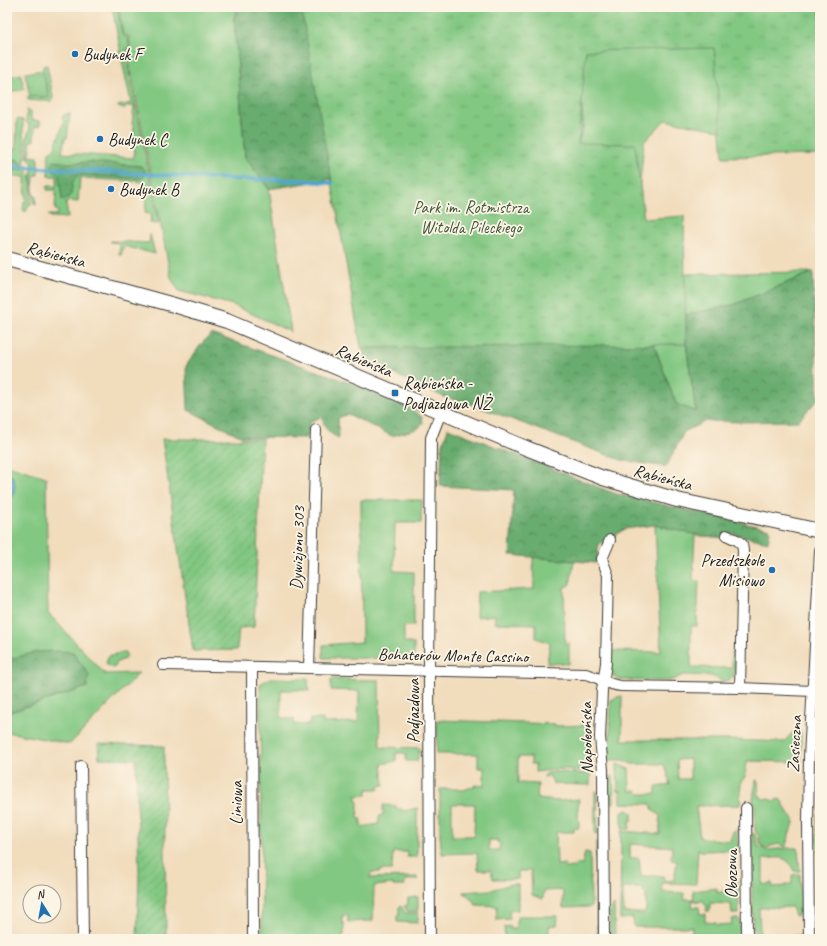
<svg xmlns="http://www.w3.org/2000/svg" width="827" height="946" viewBox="0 0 827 946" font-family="Caveat,sans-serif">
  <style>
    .grass { fill: #82c782; stroke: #4f724f; fill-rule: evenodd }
    .forest { fill: url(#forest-crowns); stroke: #426446 }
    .park { fill: url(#park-tufts); stroke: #4f724f }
    .garden { fill: url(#garden-furrows); stroke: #4f724f }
    .water { fill: #4fa6cc; stroke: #366174 }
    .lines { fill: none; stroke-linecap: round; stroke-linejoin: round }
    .stream { stroke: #4fa6cc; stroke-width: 4 }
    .street-casing { stroke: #3c3934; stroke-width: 12 }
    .secondary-casing { stroke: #3c3934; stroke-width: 16 }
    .street { stroke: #fff; stroke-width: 10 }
    .secondary { stroke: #fff; stroke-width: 14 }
    .poi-dot { fill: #1f6fb2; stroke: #fcf5e5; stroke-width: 1.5 }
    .labels { text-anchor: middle; stroke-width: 3.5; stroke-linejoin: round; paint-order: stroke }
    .poi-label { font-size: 17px; fill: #1c1c1c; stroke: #fcf5e5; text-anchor: start }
    .park-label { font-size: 17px; fill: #405840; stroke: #fcf5e5 }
    .street-label { font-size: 17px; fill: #1c1c1c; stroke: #fcf5e5 }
  </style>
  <defs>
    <pattern id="forest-crowns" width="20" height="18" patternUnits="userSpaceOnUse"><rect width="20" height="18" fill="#69ac70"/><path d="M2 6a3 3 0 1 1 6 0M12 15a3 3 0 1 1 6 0" fill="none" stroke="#568b5b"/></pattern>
    <pattern id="park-tufts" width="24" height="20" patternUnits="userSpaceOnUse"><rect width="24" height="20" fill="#82c782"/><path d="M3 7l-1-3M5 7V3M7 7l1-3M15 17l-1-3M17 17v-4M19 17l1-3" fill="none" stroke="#70aa70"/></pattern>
    <pattern id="garden-furrows" width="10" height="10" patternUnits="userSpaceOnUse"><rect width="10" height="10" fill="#82c782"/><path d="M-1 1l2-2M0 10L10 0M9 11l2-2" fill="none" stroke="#70aa70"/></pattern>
  </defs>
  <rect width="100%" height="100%" fill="#fcf5e5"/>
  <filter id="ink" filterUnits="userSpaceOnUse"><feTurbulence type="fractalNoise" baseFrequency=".025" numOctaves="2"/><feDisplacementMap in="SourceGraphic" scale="8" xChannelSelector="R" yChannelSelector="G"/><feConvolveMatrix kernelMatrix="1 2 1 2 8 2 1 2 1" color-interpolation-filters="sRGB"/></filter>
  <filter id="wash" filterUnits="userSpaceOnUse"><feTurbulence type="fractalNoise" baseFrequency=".012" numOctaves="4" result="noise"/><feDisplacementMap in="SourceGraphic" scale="16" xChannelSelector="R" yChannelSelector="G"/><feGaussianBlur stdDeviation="0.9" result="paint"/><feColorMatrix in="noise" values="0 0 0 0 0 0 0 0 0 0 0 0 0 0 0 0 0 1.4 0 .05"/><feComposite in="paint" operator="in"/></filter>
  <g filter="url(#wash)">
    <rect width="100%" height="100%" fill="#f1dcbc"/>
    <!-- grass -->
    <g class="grass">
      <path d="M112,7H117L122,35L128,38L129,46L125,51L159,224L150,223L151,214L145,213L146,200L143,199L144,182L80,178L78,202L69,201L66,203L68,218L51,217L48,215H57L58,211L55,210L56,190H47V186H57V176H48L49,152L54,149L64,122L62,118L64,115L69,113L70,114L67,138H65L62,153L134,158L135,142H133L134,125H132L134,106H126L125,109L118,107V106L131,103L121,56L112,57L111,55L121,53Z"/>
      <path d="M118,7H238L234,18L245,157L269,189L291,332L233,305L179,291L171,278L127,51L130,46L129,37L123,34Z"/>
      <path d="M820,7L768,139L665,120L644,142L636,224L681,274L813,272L736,304L682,316L696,412L676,404L654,345L592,336L558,210L583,127L580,71L586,51Z"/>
      <path d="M21,74L24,89L10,92L8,77Z"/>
      <path d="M27,110L31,111V120L40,121V126H35L34,141H30L31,151H29V156L38,157V175L34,176L33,195L36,196V205L34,204C33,193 30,173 33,164L28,157L26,139L30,129L28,123L26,122Z"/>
      <path d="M17,119L23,120V134L26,157H25L24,166L27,169L28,175H30L31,178V204L27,207V211H23L24,202H26L25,177L7,175V149L16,150Z"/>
      <path d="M150,234L155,254L124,246L121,255H119L120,243L110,242L111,241L149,243Z"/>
      <path d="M7,465L46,477L48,613L105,674L139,673L70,744L7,732V713L87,687L73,652C47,650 32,653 7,660Z"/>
      <path d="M361,500H422L421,523H395L394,571L414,572V626H404V642L414,644V658H323V645L362,642Z"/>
      <path d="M655,525L695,534L693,580L699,581L697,626H691V667L732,668V652L736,653L734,676L729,680L725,681H721L712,676L683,675L670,681L620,680C607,675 610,663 611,651L661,652Z"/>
      <path d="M533,557L574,561L570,585L564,587L565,644L569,643V664L547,663L550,643L536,638V624L495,623V615L476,617L477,592L534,589Z"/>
      <path d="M271,678L308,679L309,691L303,690H281V718L294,719V724L309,725L310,719H323V723L358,722L359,691L331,690V679L379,680L380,747L420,748L417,761H406V753H396V761L382,764L384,785L378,786L379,789H367V795L356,796L358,803V818L361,819V827L379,824V816L383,815V805L396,806L397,809H402L403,811L417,808V857H407V852H393L392,870H380V872H371L370,878L417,877V880H405V886H393V884L374,886L373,921L348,922V915L342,916V922H344V935H342V939H262L260,684Z"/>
      <path d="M622,696V740H734L784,742L793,732H801V762L747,761L745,778L741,781L740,805L696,806L700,838L730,841L733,831L737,830L738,850L701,851L698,849L696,884L662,883V892L684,893V899H693L692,907H699L700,914H705V922L716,923L717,925L732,924L731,919H739L741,939H704V936L692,937V927H634L633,918L620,919L621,831L660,834V815L653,811L651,804L621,803V791H618L617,764L629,769L630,791H637L640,794H656V787L670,785L667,771L663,764H631L624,760H609L611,700L617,697ZM690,759V779H678L677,760ZM630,844L672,847L671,860L677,861L674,880L665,881L663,876H641L639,858H630ZM623,888H641L646,894V909L644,913H624Z"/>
      <path d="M437,720L555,724L556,726L589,725V771L560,769L535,772V764H531V757H518V783L538,784L537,799L558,801L579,799L578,809L579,828H574V832H556L557,865L565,864L564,868L575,867L576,864L582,865L585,852L590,853L591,907L563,908V890L544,891L543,899L532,895L531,871H518V879H493L491,870H478L477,853L442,854L440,836V789H456L464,790L476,785L484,786V768H478V754H437ZM452,804H475L474,836H452ZM489,840H497V842L500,843L499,850H489Z"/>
      <path d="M560,772L590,774V785L553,784L551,777H544L546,773Z"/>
      <path d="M613,776L614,803H609L608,777Z"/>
      <path d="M756,780L758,781L759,796H761L762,799H769L773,801L780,799C786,806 786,813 794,819C795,826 790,829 789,835C788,839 789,841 787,845L785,847C778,841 772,847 765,848L761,845L759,841V836L755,831V806L753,800Z"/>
      <path d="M595,791H597L598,833L595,834Z"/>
      <path d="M628,810L632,813V820L629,822L630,829H622V812Z"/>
      <path d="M820,813V851H816L817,814Z"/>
      <path d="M752,833L755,834L758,846L767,850L788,848H798L800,871H794C786,854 780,858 763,859V885L772,883L773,887L786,886V884H792V875L800,874L801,914L795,916L792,907L759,908L760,934H769L770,937L800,935V939H754L752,909Z"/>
      <path d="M596,842L598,843L599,939H597Z"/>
      <path d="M734,880H738L739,914H732L731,904L710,903V911H706L707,907L702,900L700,902L694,901L693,891L717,888V893L732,889Z"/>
      <path d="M816,883H820V939H817Z"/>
      <path d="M511,884H518V910L509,911L510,919L496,920L497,906L476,905L471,898L463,892L491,890Z"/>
      <path d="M418,897V911H407L404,906H407L408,898Z"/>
      <path d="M614,905L615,938L610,935L609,910Z"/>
      <path d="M401,906L405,913H418V923L397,922V916H399V907Z"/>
      <path d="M518,916H558L557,925L549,926V939H505L504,927L510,926V929H516V921Z"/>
    </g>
    <!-- forest -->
    <g class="forest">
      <path d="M238,7H612L587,44L580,71L583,127L558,210L592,336L654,345L676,404L696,412L682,316L736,304L813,272L818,399L798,421L741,422L706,421L684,432L666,467L621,460L468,403L444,397L365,361L332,179L269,189L245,157L234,18Z"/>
      <path d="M7,156L20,161L24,169L22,171L7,170Z"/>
      <path d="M53,161L70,163L90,162L141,166L145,170V176L140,179L79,175C77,176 76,178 74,180C69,188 76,197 62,200L59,175L52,170V164Z"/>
      <path d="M212,334L348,382L411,409L422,417L423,424L417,429L392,436L348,414L338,418L339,438C328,434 325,427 321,417L311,421L307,438L242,437L188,410L186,366L202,343Z"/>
      <path d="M448,428L616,494L770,529L768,542L731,533L725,538L701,536L655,525L625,529L599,544L596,563L510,555L514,490L440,486L442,447Z"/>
      <path d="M56,651L73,652L89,675L87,687L7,713V660L36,652Z"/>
    </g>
    <!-- park -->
    <g class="park">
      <path d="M301,7H820V155L723,157L714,48L586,51L578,143L635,144L644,219L684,216L686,344L361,348Z"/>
      <path d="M43,70L49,98L30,97L25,73Z"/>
      <path d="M123,652H125L127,657L125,659L117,662L115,667L112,668L106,664L108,656Z"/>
    </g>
    <!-- garden -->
    <g class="garden">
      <path d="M47,65L53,97L52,102L28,100V96L49,98L43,70V66Z"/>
      <path d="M162,439H262L254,627L239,628L237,650L193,651Z"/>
      <path d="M98,744L164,746L166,939H137L139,872L136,759L99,758Z"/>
    </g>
    <!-- water -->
    <path class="water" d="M7,473C18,476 17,497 7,500Z"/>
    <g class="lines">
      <!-- stream -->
      <path class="stream" d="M7,166L230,179L297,180L332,183"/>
    </g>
  </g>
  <g filter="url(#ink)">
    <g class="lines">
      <defs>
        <g id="street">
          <path d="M726,535L737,540L742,544L743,551L740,688"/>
          <path d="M163,665L586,674C598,677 608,685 621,686L740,688L813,691"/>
          <path d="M252,667L253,939"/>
          <path d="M309,668L316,430"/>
          <path d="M81,766L83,939"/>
          <path d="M746,808L747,939"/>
          <path d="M430,939L429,671L431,438L441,412"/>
          <path d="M604,939L603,770L600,737L602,690L606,663L608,575L602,559L610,540"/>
          <path d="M809,939L808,823L809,758L820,550"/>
        </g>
        <path id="secondary" d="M7,259L174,305L227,321L526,448L603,478L677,500L820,531"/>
      </defs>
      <!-- street casing -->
      <use href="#street" class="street-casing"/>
      <!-- secondary casing -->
      <use href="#secondary" class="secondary-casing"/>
      <!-- street -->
      <use href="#street" class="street"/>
      <!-- secondary -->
      <use href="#secondary" class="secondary"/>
    </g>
  </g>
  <!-- markers -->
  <g class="poi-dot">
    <circle cx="75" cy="54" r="4"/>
    <circle cx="100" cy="139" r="4"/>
    <circle cx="111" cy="189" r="4"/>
    <rect x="391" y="389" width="8" height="8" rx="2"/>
    <circle cx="772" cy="570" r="4"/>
  </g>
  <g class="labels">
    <!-- poi labels -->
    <g class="poi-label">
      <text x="83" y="60">Budynek F</text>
      <text x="108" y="145">Budynek C</text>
      <text x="119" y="195">Budynek B</text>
      <text x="403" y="389">Rąbieńska -<tspan x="403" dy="20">Podjazdowa NŻ</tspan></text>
      <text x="764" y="566" text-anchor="end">Przedszkole<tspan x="764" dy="20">Misiowo</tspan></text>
    </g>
    <!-- park labels -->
    <g class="park-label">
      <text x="471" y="213">Park im. Rotmistrza<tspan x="471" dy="20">Witolda Pileckiego</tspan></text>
    </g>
    <!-- street labels -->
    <g class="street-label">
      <text transform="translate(56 254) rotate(15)" y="6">Rąbieńska</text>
      <text transform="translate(364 360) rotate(23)" y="6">Rąbieńska</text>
      <text transform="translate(663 477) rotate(15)" y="6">Rąbieńska</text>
      <text transform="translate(297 548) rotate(-88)" y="6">Dywizjonu 303</text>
      <text transform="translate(453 655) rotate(1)" y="6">Bohaterów Monte Cassino</text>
      <text transform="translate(413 711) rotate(-90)" y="6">Podjazdowa</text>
      <text transform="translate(586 738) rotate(-91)" y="6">Napoleońska</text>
      <text transform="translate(794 744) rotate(-87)" y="6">Zasieczna</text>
      <text transform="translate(236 803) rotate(-90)" y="6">Liniowa</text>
      <text transform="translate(731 874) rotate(-90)" y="6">Obozowa</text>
    </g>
  </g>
  <!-- margin -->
  <rect width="827" height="946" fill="none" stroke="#fcf5e5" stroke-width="24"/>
  <!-- north arrow -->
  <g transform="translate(42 904) rotate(349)"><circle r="19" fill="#fcf5e5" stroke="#a29e95"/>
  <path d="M0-3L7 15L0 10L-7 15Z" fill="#1f6fb2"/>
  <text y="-6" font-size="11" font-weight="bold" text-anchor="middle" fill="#1c1c1c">N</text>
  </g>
</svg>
